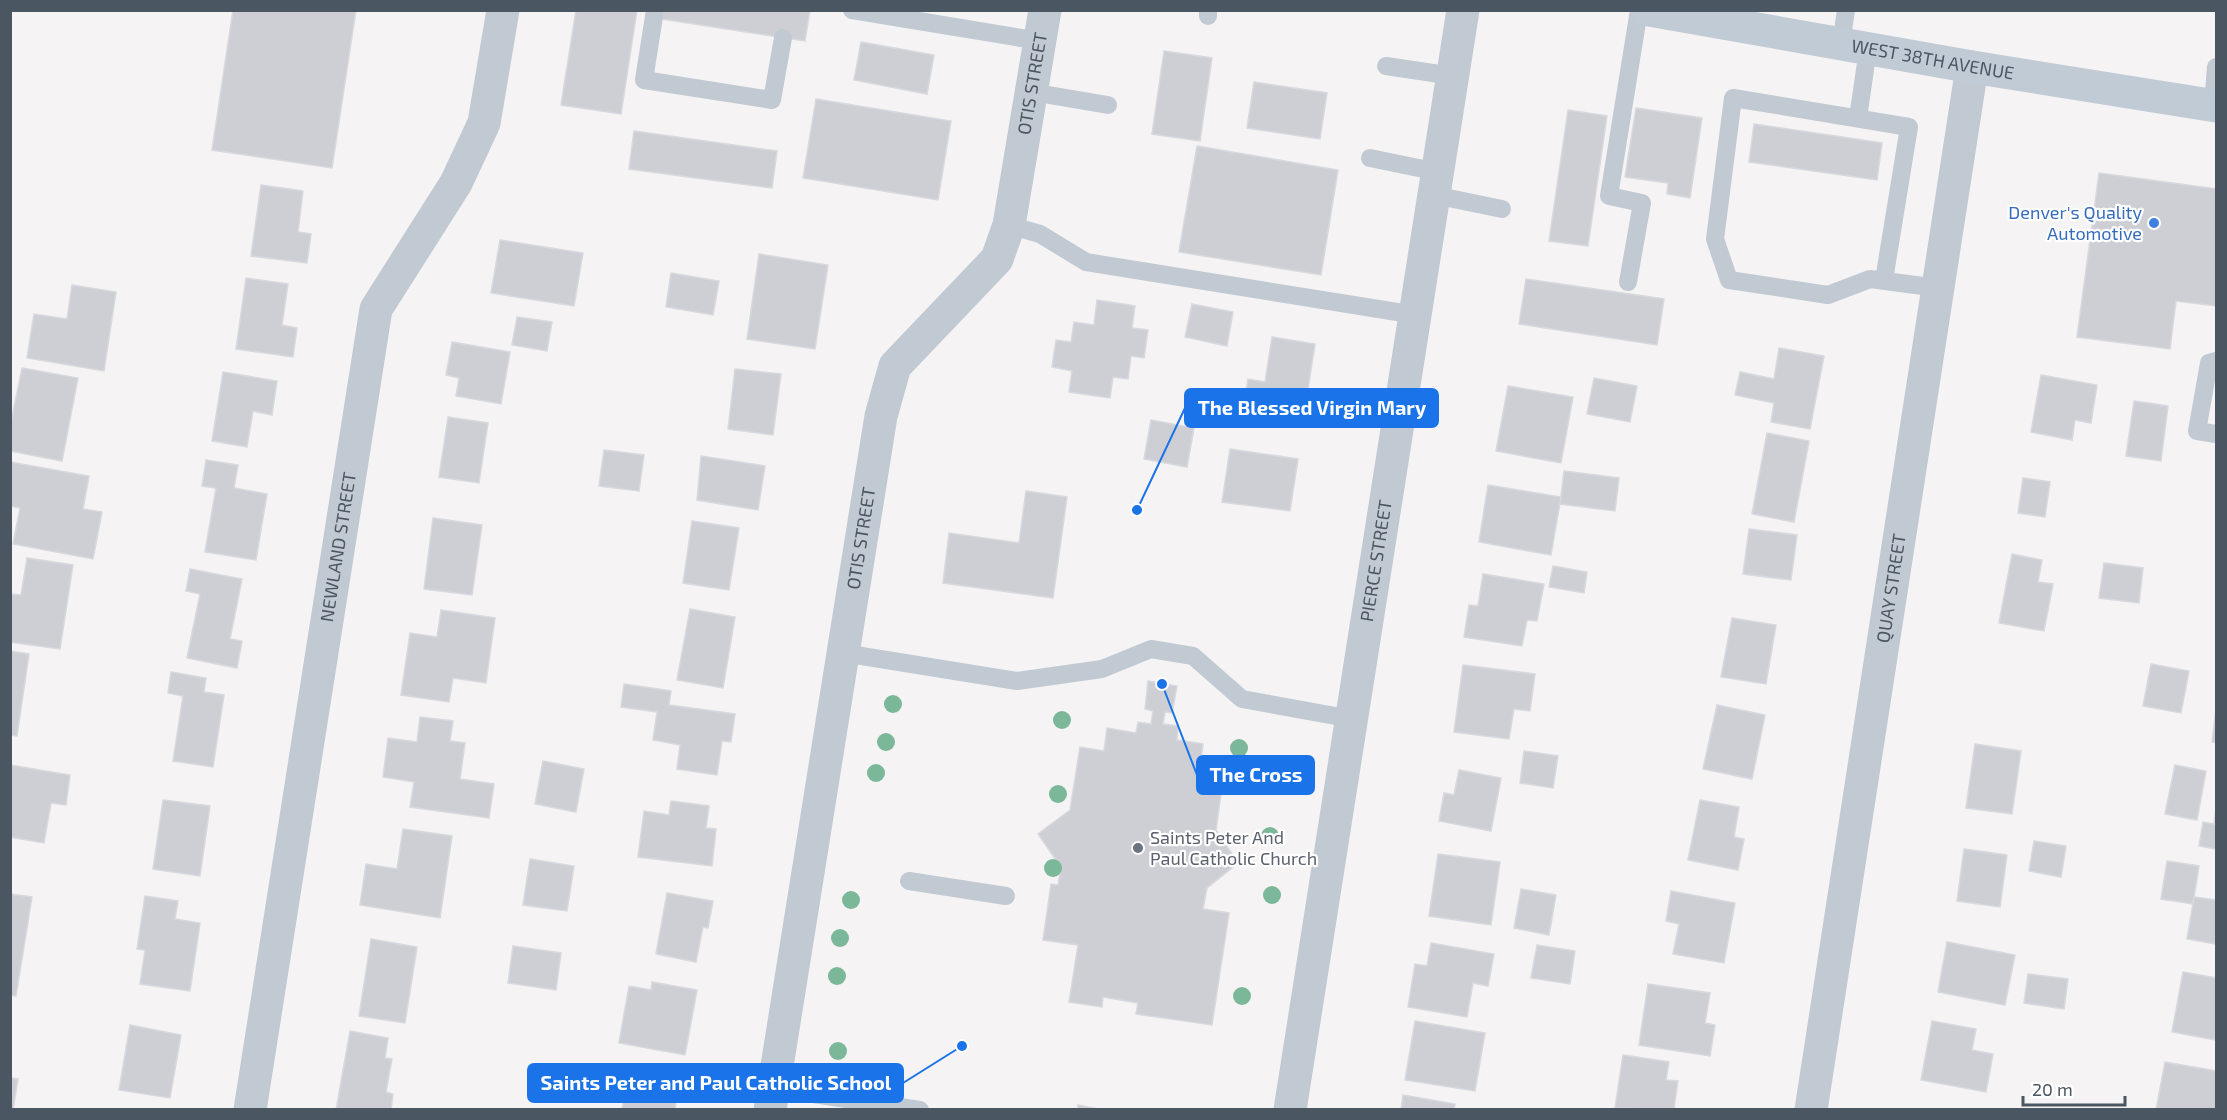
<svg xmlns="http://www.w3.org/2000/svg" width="2227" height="1120" viewBox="0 0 2227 1120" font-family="'Exo 2',sans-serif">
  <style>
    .building { fill: #cdcfd5; stroke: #d7d9de; stroke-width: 1.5 }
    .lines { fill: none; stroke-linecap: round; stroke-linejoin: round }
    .service { stroke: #c1cad2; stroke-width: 18 }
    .minor { stroke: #c1cad2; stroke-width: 33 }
    .tertiary { stroke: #c1cad2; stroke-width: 33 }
    .secondary { stroke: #c1cbd6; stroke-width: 33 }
    .tree { fill: #7bb799 }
    .shop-dot { fill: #3f7fe0; stroke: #fff; stroke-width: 2 }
    .worship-dot { fill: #6b7280; stroke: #fff; stroke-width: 2 }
    .labels { text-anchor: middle; stroke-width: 4.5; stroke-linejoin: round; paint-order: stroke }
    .street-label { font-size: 18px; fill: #4a5661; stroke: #fff }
    .shop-label { font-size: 18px; fill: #366cbe; stroke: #fff; text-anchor: end }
    .worship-label { font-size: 18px; fill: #5b616d; stroke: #fff; text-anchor: start }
    .leader { fill: none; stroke: #1a73e8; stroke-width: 2 }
    .callout-dot { fill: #1a73e8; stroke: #fff; stroke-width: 2 }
    .callout { fill: #1a73e8; stroke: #1a73e8; stroke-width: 2 }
    .callout-label { font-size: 20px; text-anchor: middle; font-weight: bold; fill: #fff }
  </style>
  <rect width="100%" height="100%" fill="#f5f3f3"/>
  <!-- building -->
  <g class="building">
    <path d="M233,10H356L332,168L212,150Z"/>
    <path d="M576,10H637L621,114L561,105Z"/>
    <path d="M663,10H810L805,41L662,19Z"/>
    <path d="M861,42L934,55L927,94L854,80Z"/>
    <path d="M1164,51L1212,58L1200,141L1152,134Z"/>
    <path d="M1254,82L1327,93L1320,139L1247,128Z"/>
    <path d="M816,99L951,121L938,200L803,178Z"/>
    <path d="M1636,108L1702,118L1690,198L1667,194L1668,183L1625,177Z"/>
    <path d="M1568,110L1607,116L1588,246L1549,241Z"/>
    <path d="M1754,124L1882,143L1877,180L1749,162Z"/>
    <path d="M634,131L777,151L772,188L629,169Z"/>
    <path d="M1197,146L1338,170L1321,275L1179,252Z"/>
    <path d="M2099,173L2216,189V306L2176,301L2170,349L2077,337Z"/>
    <path d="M261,185L303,191L298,232L311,234L307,263L251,256Z"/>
    <path d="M500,240L583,253L574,306L491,293Z"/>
    <path d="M759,254L828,265L815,349L747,339Z"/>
    <path d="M671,273L719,281L713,315L666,307Z"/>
    <path d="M246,278L288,284L282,325L297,328L293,357L236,349Z"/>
    <path d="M1526,279L1664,299L1657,345L1519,324Z"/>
    <path d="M72,285L116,292L104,371L27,358L34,314L67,319Z"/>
    <path d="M1097,300L1135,306L1132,328L1148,330L1144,358L1131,356L1128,379L1113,377L1110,398L1069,392L1072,371L1052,367L1056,340L1071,342L1074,322L1094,325Z"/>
    <path d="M1192,304L1233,312L1227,346L1185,337Z"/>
    <path d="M517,317L552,322L547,351L512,345Z"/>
    <path d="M1272,337L1315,344L1303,421L1243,411L1248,379L1265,382Z"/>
    <path d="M452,342L510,352L501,404L456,396L459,378L446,375Z"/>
    <path d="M1779,348L1824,356L1810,429L1771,422L1774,403L1735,395L1740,372L1774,379Z"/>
    <path d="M22,368L78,378L62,461L10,451V427Z"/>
    <path d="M735,369L781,374L773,435L728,429Z"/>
    <path d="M223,372L277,381L272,415L253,411L247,447L212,441Z"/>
    <path d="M2041,375L2097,385L2091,423L2075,420L2072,440L2031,432Z"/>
    <path d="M1594,378L1637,386L1630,422L1587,414Z"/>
    <path d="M1508,386L1573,397L1561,463L1496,451Z"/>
    <path d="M2134,401L2168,406L2161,461L2126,456Z"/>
    <path d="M448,417L488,423L479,483L439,477Z"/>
    <path d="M1151,420L1194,428L1187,467L1144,459Z"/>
    <path d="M1767,433L1809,441L1794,522L1752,514Z"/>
    <path d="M1230,449L1298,459L1290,511L1222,502Z"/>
    <path d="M604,450L644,455L639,491L599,486Z"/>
    <path d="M701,456L765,466L758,510L697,500Z"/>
    <path d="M206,460L238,465L234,488L267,494L256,560L205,552L216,488L202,486Z"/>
    <path d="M10,462L89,476L83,509L102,512L93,559L13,544L20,508L10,506Z"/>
    <path d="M1564,471L1619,478L1615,511L1560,504Z"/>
    <path d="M2023,478L2050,482L2045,517L2018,513Z"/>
    <path d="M1488,485L1561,497L1551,555L1479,542Z"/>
    <path d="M1026,491L1067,497L1053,598L943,583L949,533L1019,543Z"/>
    <path d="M433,518L482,525L472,595L424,589Z"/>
    <path d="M692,521L739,528L729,590L683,583Z"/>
    <path d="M1749,529L1797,535L1791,580L1743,574Z"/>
    <path d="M2012,554L2042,560L2038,582L2053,584L2044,631L1999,623Z"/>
    <path d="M27,558L73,565L60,649L10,642V594L21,595Z"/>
    <path d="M2104,563L2143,568L2139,603L2099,598Z"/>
    <path d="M1553,566L1587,572L1584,593L1549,587Z"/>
    <path d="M190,569L242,579L230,639L242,641L237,668L187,658L200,594L186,591Z"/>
    <path d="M1483,574L1544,584L1537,621L1527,620L1522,646L1464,637L1469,605L1478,606Z"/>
    <path d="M690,609L735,617L723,688L677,680Z"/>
    <path d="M441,610L495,618L486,683L453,678L449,702L401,695L410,633L437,637Z"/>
    <path d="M1732,618L1776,625L1766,684L1721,677Z"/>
    <path d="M10,651L29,654L17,736L10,735Z"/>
    <path d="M2151,664L2189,671L2181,713L2143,706Z"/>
    <path d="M1463,665L1535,674L1530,711L1514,709L1509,739L1454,732Z"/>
    <path d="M171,672L206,678L204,692L224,695L213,767L173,761L183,696L168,693Z"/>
    <path d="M1148,681L1177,686L1172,713L1165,712L1163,724L1178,726L1177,740L1203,744L1201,760L1216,762L1213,779L1223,780L1216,830L1238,863L1207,888L1203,909L1229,913L1212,1025L1136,1014L1138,1003L1103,997L1102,1007L1069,1002L1078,945L1043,940L1051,884L1058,885L1061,867L1038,834L1070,810L1080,747L1104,751L1107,728L1136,733L1138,722L1151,724L1153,711L1145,709Z"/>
    <path d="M624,684L671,691L669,705L735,714L731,742L722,741L717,775L677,769L680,745L653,740L657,712L621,707Z"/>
    <path d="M1717,705L1765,715L1752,779L1703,769Z"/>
    <path d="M2216,709V743L2212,742Z"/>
    <path d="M420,717L453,721L450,741L465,743L460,779L494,784L489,818L410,807L414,782L383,777L388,738L417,742Z"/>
    <path d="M1975,744L2021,751L2012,814L1966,808Z"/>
    <path d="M1524,751L1558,756L1553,788L1520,783Z"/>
    <path d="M543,761L584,769L576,812L535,804Z"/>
    <path d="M10,765L70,775L66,805L51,803L44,843L10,837Z"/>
    <path d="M2175,765L2206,771L2197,820L2165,814Z"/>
    <path d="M1459,770L1501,778L1491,831L1439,821L1444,793L1454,795Z"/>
    <path d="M163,800L210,806L200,876L153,869Z"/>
    <path d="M1700,800L1739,807L1734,837L1744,839L1738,870L1688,860Z"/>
    <path d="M671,801L709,806L706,828L716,829L712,866L638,857L644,811L669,815Z"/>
    <path d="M2216,809V849L2199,846L2203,822L2214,824Z"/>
    <path d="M403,829L452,836L440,918L360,905L366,864L397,869Z"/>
    <path d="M2034,841L2066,846L2061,877L2029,871Z"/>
    <path d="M1964,849L2007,855L2000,907L1957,901Z"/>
    <path d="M1438,854L1500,862L1491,925L1429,916Z"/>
    <path d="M530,859L574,866L567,911L523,905Z"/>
    <path d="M2167,861L2199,866L2193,904L2161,899Z"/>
    <path d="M1521,889L1556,895L1549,935L1514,928Z"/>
    <path d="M1671,891L1735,903L1724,963L1673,954L1679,924L1666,921Z"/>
    <path d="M667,893L713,901L708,928L703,927L696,962L656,954Z"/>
    <path d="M10,894L32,897L16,996L10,995Z"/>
    <path d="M145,896L178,901L175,919L200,923L190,991L140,984L145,950L137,949Z"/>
    <path d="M2194,897L2216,900V944L2187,939Z"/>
    <path d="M371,939L417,947L405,1023L359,1016Z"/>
    <path d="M1947,942L2015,955L2005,1005L1938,992Z"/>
    <path d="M1431,943L1494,954L1488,986L1473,983L1467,1017L1408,1007L1415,964L1427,966Z"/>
    <path d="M1537,945L1575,951L1570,984L1531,978Z"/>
    <path d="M513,946L561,953L556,990L508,983Z"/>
    <path d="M2183,972L2216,978V1040L2172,1032Z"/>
    <path d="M2028,974L2068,979L2064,1009L2024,1003Z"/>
    <path d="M652,982L697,990L685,1055L619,1043L629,986L651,990Z"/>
    <path d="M1648,984L1710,993L1705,1023L1715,1025L1710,1056L1639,1045Z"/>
    <path d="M1415,1021L1485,1033L1475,1091L1405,1080Z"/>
    <path d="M1932,1021L1976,1029L1972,1050L1993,1054L1986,1092L1921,1080Z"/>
    <path d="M130,1025L181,1035L170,1098L119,1090Z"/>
    <path d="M350,1031L388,1038L385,1058L392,1059L386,1092L393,1094L391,1110H336Z"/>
    <path d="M1623,1055L1669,1062L1666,1080L1678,1081L1674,1108L1681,1110L1615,1108Z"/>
    <path d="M2165,1062L2216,1071V1110H2156Z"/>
    <path d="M627,1076L678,1083L675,1110H622Z"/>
    <path d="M10,1078L18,1079L13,1110H10Z"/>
    <path d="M1403,1095L1455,1104L1454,1110H1401Z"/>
    <path d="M1078,1105L1104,1110H1078Z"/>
  </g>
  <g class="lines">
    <!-- service -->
    <g class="service">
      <path d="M655,10L644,80L772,100L783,38"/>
      <path d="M852,10L1040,41"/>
      <path d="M1208,16V10"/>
      <path d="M1841,44L1846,10"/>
      <path d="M1386,66L1453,76"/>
      <path d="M1031,92L1108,105"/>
      <path d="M2213,105L2216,67"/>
      <path d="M1858,118L1868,49"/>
      <path d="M1370,158L1438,172"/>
      <path d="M1434,195L1502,209"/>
      <path d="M1009,225L1040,234L1086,262L1416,315"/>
      <path d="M1884,280L1909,127L1733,98L1715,239L1729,280L1828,295L1870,279L1938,288"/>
      <path d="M1628,282L1642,203L1609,196L1639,10"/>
      <path d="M2216,361L2209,363L2197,431L2216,434"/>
      <path d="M843,653L1017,681L1102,669L1151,649L1193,656L1242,699L1352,719"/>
      <path d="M909,881L1006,896"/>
      <path d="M773,1088L920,1110"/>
    </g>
    <!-- minor -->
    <g class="minor">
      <path id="s1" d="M250,1110L376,309L456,183L484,123L503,10"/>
      <path id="s2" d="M770,1110L881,416L895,366L997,259L1009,225L1045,10"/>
      <path id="s3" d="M1811,1110L1972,67"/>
    </g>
    <!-- tertiary -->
    <path class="tertiary" id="s4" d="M1290,1110L1463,10"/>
    <!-- secondary -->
    <path class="secondary" id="s5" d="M1649,10L1972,67L2216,106"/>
  </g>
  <!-- trees -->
  <g class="tree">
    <circle cx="893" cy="704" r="9"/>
    <circle cx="1062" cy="720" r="9"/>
    <circle cx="886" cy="742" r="9"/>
    <circle cx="1239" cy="748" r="9"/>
    <circle cx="876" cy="773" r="9"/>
    <circle cx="1058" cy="794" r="9"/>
    <circle cx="1270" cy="836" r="9"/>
    <circle cx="1053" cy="868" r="9"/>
    <circle cx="1272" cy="895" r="9"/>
    <circle cx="851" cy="900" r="9"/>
    <circle cx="840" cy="938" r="9"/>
    <circle cx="837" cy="976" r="9"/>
    <circle cx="1242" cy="996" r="9"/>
    <circle cx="838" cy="1051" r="9"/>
  </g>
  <!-- markers -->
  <circle class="shop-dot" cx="2154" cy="223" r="6"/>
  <circle class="worship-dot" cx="1138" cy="848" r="6"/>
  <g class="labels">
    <!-- street labels -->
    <g class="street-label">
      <text dy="6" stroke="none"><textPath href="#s5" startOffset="288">WEST 38TH AVENUE</textPath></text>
      <text dy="6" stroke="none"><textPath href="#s2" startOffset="1082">OTIS STREET</textPath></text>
      <text dy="6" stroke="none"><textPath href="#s2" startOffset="579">OTIS STREET</textPath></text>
      <text dy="6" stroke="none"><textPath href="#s1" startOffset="570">NEWLAND STREET</textPath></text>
      <text dy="6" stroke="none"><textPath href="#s4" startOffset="556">PIERCE STREET</textPath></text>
      <text dy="6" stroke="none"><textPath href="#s3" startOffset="528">QUAY STREET</textPath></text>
    </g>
    <!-- shop labels -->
    <g class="shop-label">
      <text x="2142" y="219">Denver's Quality<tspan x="2142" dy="21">Automotive</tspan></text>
    </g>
    <!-- worship labels -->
    <g class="worship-label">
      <text x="1150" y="844">Saints Peter And<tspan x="1150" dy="21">Paul Catholic Church</tspan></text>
    </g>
  </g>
  <!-- callouts -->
  <path class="leader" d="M1137 510L1185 408M1162 684L1197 775M962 1046L903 1083"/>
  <g class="callout-dot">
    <circle cx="1137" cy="510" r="6"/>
    <circle cx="1162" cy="684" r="6"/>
    <circle cx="962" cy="1046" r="6"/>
  </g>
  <g class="callout">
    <rect x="1185" y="389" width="253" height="38" rx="6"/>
    <rect x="1197" y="756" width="117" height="38" rx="6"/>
    <rect x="528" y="1064" width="375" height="38" rx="6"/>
  </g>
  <g class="callout-label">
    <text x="1312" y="415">The Blessed Virgin Mary</text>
    <text x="1256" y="782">The Cross</text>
    <text x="716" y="1090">Saints Peter and Paul Catholic School</text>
  </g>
  <!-- border -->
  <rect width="2227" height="1120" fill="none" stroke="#4a5661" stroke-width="24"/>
  <!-- scale -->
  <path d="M2023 1096v9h102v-9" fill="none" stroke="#4a5661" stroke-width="3"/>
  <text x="2032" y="1096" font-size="18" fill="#4a5661" stroke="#ffffff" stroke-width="4.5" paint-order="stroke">20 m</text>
</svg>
